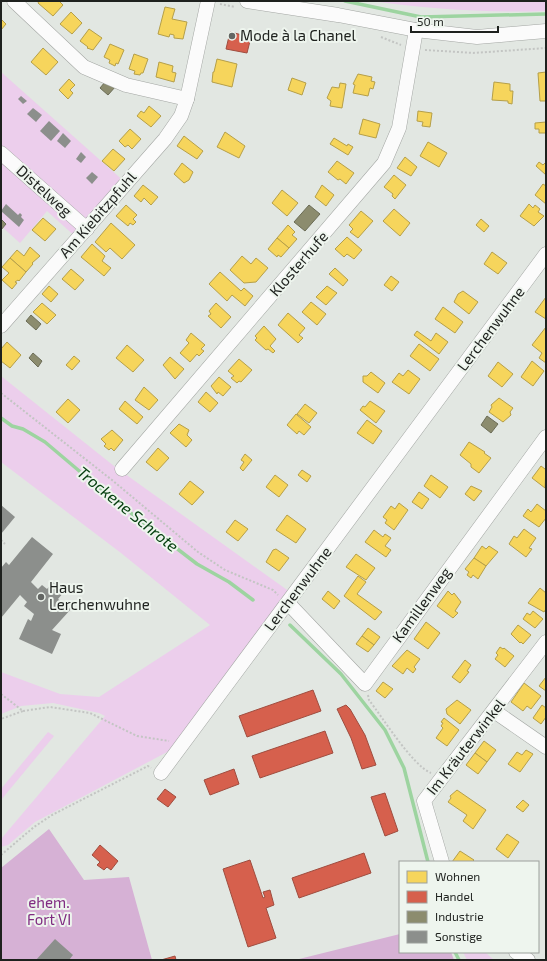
<svg xmlns="http://www.w3.org/2000/svg" width="547" height="961" viewBox="0 0 547 961" font-family="'Exo 2',sans-serif">
  <style>
    .green { fill: #ecceec }
    .forest { fill: #d6b1d5 }
    .homes { fill: #f6d55c; stroke: #b59f49 }
    .shops { fill: #d6604d; stroke: #9f4d3f }
    .industry { fill: #8c8c6e; stroke: #6b6c56 }
    .lines { fill: none; stroke-linecap: round; stroke-linejoin: round }
    .stream { stroke: #9dd4a0; stroke-width: 3.5 }
    .building { fill: #8c8f8c }
    .minor-casing { stroke: #a3a6a3; stroke-width: 15 }
    .path { stroke: #c3c5c3; stroke-width: 2; stroke-dasharray: 2 2; stroke-linecap: butt }
    .minor { stroke: #fbfbfb; stroke-width: 14 }
    .poi-dot { fill: #636663; stroke: #eef5ee; stroke-width: 1.5 }
    .labels { text-anchor: middle; stroke-width: 4; stroke-linejoin: round; paint-order: stroke }
    .poi-label { font-size: 15px; fill: #1e211e; stroke: #eef5ee; text-anchor: start }
    .street-label { font-size: 15px; fill: #1e211e; stroke: #eef5ee }
    .park-label { font-size: 15px; fill: #802c82; stroke: #eef5ee }
    .water-label { font-size: 16px; font-style: italic; fill: #074011; stroke: #eef5ee }
  </style>
  <rect width="100%" height="100%" fill="#e2e7e2"/>
  <!-- green -->
  <g class="green">
    <path d="M371,1H546V11C487,13 429,9 371,1Z"/>
    <path d="M1,72L127,184L78,239L47,211L20,243L1,226Z"/>
    <path d="M1,376L114,466L290,592L169,751L35,822L8,845L1,847V839L105,716L99,713L53,703L21,706L1,714V672L60,694L99,697L210,625L121,553L1,462Z"/>
    <path d="M48,732L54,736L1,800V789Z"/>
    <path d="M463,952H485L494,960H467Z"/>
  </g>
  <!-- forest -->
  <g class="forest">
    <path d="M49,829L84,880L129,877L152,960H1V868Z"/>
    <path d="M400,934V952H451L454,960H295Z"/>
  </g>
  <!-- homes -->
  <g class="homes">
    <path d="M39,1H59L63,5L53,16L38,3Z"/>
    <path d="M165,7L175,9L172,19L187,22L183,39L174,38V35L170,34L169,37L158,34Z"/>
    <path d="M71,12L82,23L72,34L60,24Z"/>
    <path d="M1,19L6,24L1,30Z"/>
    <path d="M89,29L102,38L93,50L87,48L88,47L80,41Z"/>
    <path d="M110,44L124,50L118,64L116,63L115,66L109,63L110,60L104,57Z"/>
    <path d="M43,48L58,62L46,75L31,62Z"/>
    <path d="M134,54L148,59L143,73H141L140,75L134,74L135,71L129,69Z"/>
    <path d="M217,59L237,64L232,87L212,82L213,72H214Z"/>
    <path d="M159,62L173,66L172,72L176,73L174,82L156,77Z"/>
    <path d="M546,72V101H540L538,73Z"/>
    <path d="M358,74L372,77L371,81L375,82L373,89L370,88L368,96L353,93L355,85L353,84Z"/>
    <path d="M292,78L306,83L302,95L288,90Z"/>
    <path d="M69,79L75,85L70,90L73,93L68,99L59,90Z"/>
    <path d="M494,82L510,84V91H513L512,104L508,103V101L492,100Z"/>
    <path d="M340,83L346,84L342,108L330,106L331,101L327,98L332,87L339,88Z"/>
    <path d="M149,106L161,116L151,127L137,116L141,111L144,113Z"/>
    <path d="M418,111L432,113L430,127L422,126L423,122L417,121Z"/>
    <path d="M363,119L380,124L376,138L359,134Z"/>
    <path d="M546,122V133H539V129H535V123Z"/>
    <path d="M130,129L141,139L132,149L128,145L125,147L119,141Z"/>
    <path d="M225,132L245,146L239,158L217,147Z"/>
    <path d="M184,136L203,151L197,159L177,146Z"/>
    <path d="M334,138L347,146L348,144L353,147L348,155L330,144Z"/>
    <path d="M428,142L447,153L439,167L420,156Z"/>
    <path d="M113,149L125,159L114,171L102,161Z"/>
    <path d="M405,157L417,167L411,176L397,168Z"/>
    <path d="M337,161L354,173L346,184L340,179L338,180L328,172Z"/>
    <path d="M539,162L543,165L546,162V175L536,166Z"/>
    <path d="M182,163L193,172L189,180L184,183L174,174Z"/>
    <path d="M394,175L406,185L395,199L392,196L393,194L384,187Z"/>
    <path d="M543,184L546,186V204L535,195Z"/>
    <path d="M143,185L158,197L151,205L144,198L141,202L134,196Z"/>
    <path d="M322,185L334,195L326,206L315,197Z"/>
    <path d="M282,190L298,203L287,216L272,203Z"/>
    <path d="M529,204L533,208L535,205L540,209L538,212L544,216L534,226L520,216Z"/>
    <path d="M126,205L137,215L133,219L136,222L133,225L130,223L128,226L116,216Z"/>
    <path d="M394,209L410,223L400,236L383,221Z"/>
    <path d="M361,211L373,221L358,238L350,232L353,229L349,225Z"/>
    <path d="M43,218L56,229L45,241L32,230Z"/>
    <path d="M481,219L489,226L484,232L476,225Z"/>
    <path d="M111,223L135,245L122,259L110,248L106,252L95,242Z"/>
    <path d="M288,225L295,232L292,235L297,239L289,248L277,238Z"/>
    <path d="M347,237L362,250L354,259L347,254L344,257L335,249Z"/>
    <path d="M277,238L289,248L281,257L278,255L277,257L268,249Z"/>
    <path d="M92,244L105,256L102,261L111,268L104,276L81,257Z"/>
    <path d="M30,247L40,256L32,263L33,264L26,272L10,258L17,250L24,256Z"/>
    <path d="M492,252L507,263L498,274L484,264Z"/>
    <path d="M242,256L251,264L256,258L268,268L256,282L244,283L230,270Z"/>
    <path d="M10,258L26,272L19,281L18,280L15,282L17,283L12,289L2,280L9,273L2,267Z"/>
    <path d="M335,268L348,280L343,286L329,274Z"/>
    <path d="M71,269L84,280L75,290L62,279Z"/>
    <path d="M220,272L241,291L244,288L253,296L245,306L232,295L227,301L209,284Z"/>
    <path d="M391,276L399,282L392,291L384,285Z"/>
    <path d="M49,286L58,294L51,302L42,294Z"/>
    <path d="M327,286L337,293L326,305L316,297Z"/>
    <path d="M463,291L478,302L469,314L454,302L458,294Z"/>
    <path d="M546,297V319L535,312Z"/>
    <path d="M311,302L326,314L317,325L302,312Z"/>
    <path d="M42,303L56,315L47,324L33,312Z"/>
    <path d="M216,303L231,317L221,328L208,316L211,314L209,311Z"/>
    <path d="M443,307L463,322L455,333L435,319Z"/>
    <path d="M288,313L305,328L299,335L303,338L298,343L278,325Z"/>
    <path d="M264,326L276,339L270,346L275,351L273,353L268,349L266,350L255,340L257,338L255,336Z"/>
    <path d="M546,327V363L539,358L542,353L532,345Z"/>
    <path d="M417,331L431,341L436,333L448,342L439,354L414,335Z"/>
    <path d="M191,333L205,345L201,349L204,351L199,356L197,354L190,362L180,353L189,343L186,340Z"/>
    <path d="M7,342L21,355L10,368L1,361V349Z"/>
    <path d="M419,344L439,359L430,371L410,356Z"/>
    <path d="M127,345L144,360L133,372L116,358Z"/>
    <path d="M74,356L80,361L72,370L66,365Z"/>
    <path d="M170,357L184,369L175,379L163,365Z"/>
    <path d="M239,359L252,370L241,382L239,381L237,383L231,378L234,376L228,371Z"/>
    <path d="M532,361L544,371L533,386L521,377Z"/>
    <path d="M498,362L513,374L502,387L488,376Z"/>
    <path d="M408,370L420,379L409,394L392,382L399,373L403,376Z"/>
    <path d="M371,372L385,383L378,393L363,382V376H367Z"/>
    <path d="M219,377L231,387L223,396L218,392L217,394L211,386Z"/>
    <path d="M144,387L158,400L149,410L135,400Z"/>
    <path d="M206,392L218,403L210,412L198,402Z"/>
    <path d="M499,398L513,408L510,412L511,415L503,422L489,412L492,407L491,405Z"/>
    <path d="M68,399L80,410L68,423L56,412Z"/>
    <path d="M125,401L143,417L137,424L119,409Z"/>
    <path d="M370,401L385,411L376,423L360,410L363,406L365,407Z"/>
    <path d="M305,404L317,413L309,423L297,414Z"/>
    <path d="M296,414L311,427L304,435L299,431L297,434L287,425Z"/>
    <path d="M367,420L382,431L373,444L357,433Z"/>
    <path d="M179,424L189,430L187,435L192,440L186,447L170,433Z"/>
    <path d="M112,430L123,440L114,451L111,448L109,450L104,446L106,444L101,439Z"/>
    <path d="M469,442L485,452L484,453L491,458L479,473L471,467V464L460,455Z"/>
    <path d="M158,448L169,458L157,471L146,462Z"/>
    <path d="M245,454L252,460L243,471L240,468L244,462L241,460Z"/>
    <path d="M541,466L545,469L546,467L545,488L532,478Z"/>
    <path d="M302,470L311,476L307,482L298,475Z"/>
    <path d="M275,475L288,485L279,497L266,487Z"/>
    <path d="M431,475L448,487L440,498L424,486Z"/>
    <path d="M190,481L204,492L192,505L179,494Z"/>
    <path d="M471,486L482,491L474,501L465,494Z"/>
    <path d="M419,492L429,499L422,509L412,502Z"/>
    <path d="M399,503L408,510L394,530L385,523L387,520L383,517L391,506L395,509Z"/>
    <path d="M537,504L546,511V518L539,527L523,516L528,509L531,512Z"/>
    <path d="M287,515L306,529L296,543L276,530Z"/>
    <path d="M235,520L248,529L238,541L226,532Z"/>
    <path d="M524,529L536,538L529,548L532,549L526,557L509,544L514,536L517,538Z"/>
    <path d="M374,530L383,537L385,534L391,538L385,546L391,550L386,557L365,542Z"/>
    <path d="M482,546L486,549L489,546L498,552L486,566L474,558Z"/>
    <path d="M276,549L289,558L279,571L266,562L273,550Z"/>
    <path d="M356,554L375,568L366,580L346,567Z"/>
    <path d="M474,558L486,566L478,579L473,575L471,578L467,575L469,572L465,569Z"/>
    <path d="M358,576L366,582L357,594L382,612L375,620L344,596Z"/>
    <path d="M540,588L546,593V609L544,612L528,603Z"/>
    <path d="M328,591L340,601L334,609L322,599Z"/>
    <path d="M448,591L452,595L454,593L461,602L455,611L458,613L453,618L437,606Z"/>
    <path d="M533,611L543,619L535,628L523,619L527,613L530,615Z"/>
    <path d="M426,622L440,633L428,649L414,639Z"/>
    <path d="M518,625L531,635L523,644L521,642L520,643L511,634Z"/>
    <path d="M368,628L380,637L374,645L362,636Z"/>
    <path d="M362,636L374,645L368,652L356,644Z"/>
    <path d="M500,647L503,649L504,648L514,656L505,667L495,659L498,655L496,653Z"/>
    <path d="M407,650L420,659L414,667L416,669L413,673L407,668L403,674L392,666Z"/>
    <path d="M465,660L471,665L467,671L469,672L460,683L452,677Z"/>
    <path d="M546,677V691L539,686Z"/>
    <path d="M383,682L393,689L385,698L376,691Z"/>
    <path d="M524,683L541,696L531,709L527,706L523,711L511,702Z"/>
    <path d="M457,700L471,710L460,724L447,714L446,709Z"/>
    <path d="M542,705L546,708V717L541,724L533,718Z"/>
    <path d="M444,718L459,730L447,746L436,738L443,728L441,726L443,723L441,722Z"/>
    <path d="M484,741L496,750L487,762L475,753Z"/>
    <path d="M526,750L533,754L520,772L508,764L517,752L522,755Z"/>
    <path d="M475,753L487,762L478,774L466,765Z"/>
    <path d="M457,790L486,810L473,829L463,821L467,815L448,802L451,798L450,796Z"/>
    <path d="M523,800L529,805L523,812L516,807Z"/>
    <path d="M507,834L519,842L508,858L496,849Z"/>
    <path d="M460,851L474,860L472,862H452Z"/>
  </g>
  <!-- shops -->
  <g class="shops">
    <path d="M230,32L251,37L247,53L226,49Z"/>
    <path d="M313,690L321,711L247,737L239,716Z"/>
    <path d="M346,705L350,709L365,735L376,765L362,769L351,738L337,709Z"/>
    <path d="M325,731L333,753L260,778L252,756Z"/>
    <path d="M234,769L239,784L210,795L204,780Z"/>
    <path d="M165,789L176,797L168,807L157,799Z"/>
    <path d="M385,793L398,831L385,836L371,797Z"/>
    <path d="M100,845L118,861L111,870L107,867L104,870L97,865L100,862L92,855Z"/>
    <path d="M364,853L371,873L299,898L292,878Z"/>
    <path d="M250,860L263,898L265,897L263,892L270,890L274,905L266,908L276,938L248,947L223,869Z"/>
    <path d="M175,956L176,960H161Z"/>
  </g>
  <!-- industry -->
  <g class="industry">
    <path d="M105,82L116,86L108,95L100,88Z"/>
    <path d="M309,205L320,214L305,231L294,222Z"/>
    <path d="M1,219L6,224L1,230Z"/>
    <path d="M31,315L41,324L36,330L26,321Z"/>
    <path d="M33,353L42,361L38,367L29,358Z"/>
    <path d="M487,416L498,424L491,433L481,425Z"/>
  </g>
  <g class="lines">
    <!-- stream -->
    <g class="stream">
      <path d="M345,1L421,17L546,14"/>
      <path d="M1,418L12,426L23,429L45,442L110,497L197,564L229,582L253,600"/>
      <path d="M290,625L341,674L385,730L404,768L428,862"/>
      <path d="M455,952L459,960"/>
    </g>
  </g>
  <!-- building -->
  <g class="building">
    <path d="M21,96L27,101L23,104L18,99Z"/>
    <path d="M33,108L42,115L36,122L27,114Z"/>
    <path d="M49,121L60,131L51,141L40,131Z"/>
    <path d="M63,133L71,141L65,148L57,141Z"/>
    <path d="M81,152L86,157L81,163L76,159Z"/>
    <path d="M92,172L98,177L92,184L86,178Z"/>
    <path d="M6,204L18,215L20,213L22,215L21,217L24,220L19,227L1,211Z"/>
    <path d="M1,505L15,517L1,534Z"/>
    <path d="M32,537L53,554L31,582L38,589L42,585L47,589L53,582L64,592L58,599L71,609L52,630L61,634L52,654L19,639L28,619L31,621L34,614L24,606L27,602L20,595L1,618V568L6,562L9,565Z"/>
    <path d="M55,939L73,955L69,960H36Z"/>
  </g>
  <g class="lines">
    <defs>
      <g id="minor">
        <path d="M14,1L84,67L126,85L187,99"/>
        <path d="M247,1L338,15L416,30L477,37L546,31"/>
        <path d="M1,153L87,229"/>
        <path d="M1,326L165,139L181,116L187,99L208,1"/>
        <path d="M122,469L384,163L399,128L416,30"/>
        <path d="M288,603L365,684L546,437"/>
        <path d="M494,711L546,747"/>
        <path d="M161,773L546,254"/>
        <path d="M442,862L424,801L546,642"/>
        <path d="M516,952L528,960"/>
      </g>
    </defs>
    <!-- minor casing -->
    <use href="#minor" class="minor-casing"/>
    <!-- path -->
    <g class="path">
      <path d="M220,4L235,7"/>
      <path d="M381,37L401,45"/>
      <path d="M425,50L473,53L546,48"/>
      <path d="M1,393L112,480L198,552L225,570L273,590L278,595"/>
      <path d="M1,540L5,544"/>
      <path d="M1,694L23,711L1,719"/>
      <path d="M368,695L369,700C383,718 412,765 431,773"/>
      <path d="M23,711L50,707L90,713L137,736L169,741"/>
      <path d="M1,855L34,827L52,815L148,766L151,768"/>
    </g>
    <!-- minor -->
    <use href="#minor" class="minor"/>
  </g>
  <!-- markers -->
  <g class="poi-dot">
    <circle cx="232" cy="36" r="4"/>
    <circle cx="41" cy="597" r="4"/>
  </g>
  <g class="labels">
    <!-- poi labels -->
    <g class="poi-label">
      <text x="240" y="41">Mode à la Chanel</text>
      <text x="49" y="593">Haus<tspan x="49" dy="17">Lerchenwuhne</tspan></text>
    </g>
    <!-- street labels -->
    <g class="street-label">
      <text transform="translate(44 191) rotate(42)" y="5">Distelweg</text>
      <text transform="translate(98 215) rotate(-49)" y="5">Am Kiebitzpfuhl</text>
      <text transform="translate(299 264) rotate(-49)" y="5">Klosterhufe</text>
      <text transform="translate(491 329) rotate(-53)" y="5">Lerchenwuhne</text>
      <text transform="translate(298 589) rotate(-53)" y="5">Lerchenwuhne</text>
      <text transform="translate(422 605) rotate(-54)" y="5">Kamillenweg</text>
      <text transform="translate(466 747) rotate(-52)" y="5">Im Kräuterwinkel</text>
    </g>
    <!-- park labels -->
    <g class="park-label">
      <text x="49" y="908">ehem.<tspan x="49" dy="17">Fort VI</tspan></text>
    </g>
    <!-- water labels -->
    <g class="water-label">
      <text transform="translate(128 509) rotate(39)" y="6">Trockene Schrote</text>
    </g>
  </g>
  <!-- border -->
  <rect width="547" height="961" fill="none" stroke="#1e211e" stroke-width="4"/>
  <!-- legend -->
  <rect x="399" y="861" width="140" height="92" fill="#eef5ee" stroke="#9ba09b"/>
  <rect x="407" y="871" width="20" height="12" fill="#f6d55c" stroke="#9ba09b"/>
  <text x="435" y="881" font-size="12" fill="#1e211e">Wohnen</text>
  <rect x="407" y="891" width="20" height="12" fill="#d6604d" stroke="#9ba09b"/>
  <text x="435" y="901" font-size="12" fill="#1e211e">Handel</text>
  <rect x="407" y="911" width="20" height="12" fill="#8c8c6e" stroke="#9ba09b"/>
  <text x="435" y="921" font-size="12" fill="#1e211e">Industrie</text>
  <rect x="407" y="931" width="20" height="12" fill="#8c8f8c" stroke="#9ba09b"/>
  <text x="435" y="941" font-size="12" fill="#1e211e">Sonstige</text>
  <!-- scale -->
  <path d="M411 26v6h87v-6" fill="none" stroke="#1e211e" stroke-width="2"/>
  <text x="417" y="26" font-size="12" fill="#1e211e" stroke="#eef5ee" stroke-width="3" paint-order="stroke">50 m</text>
</svg>
